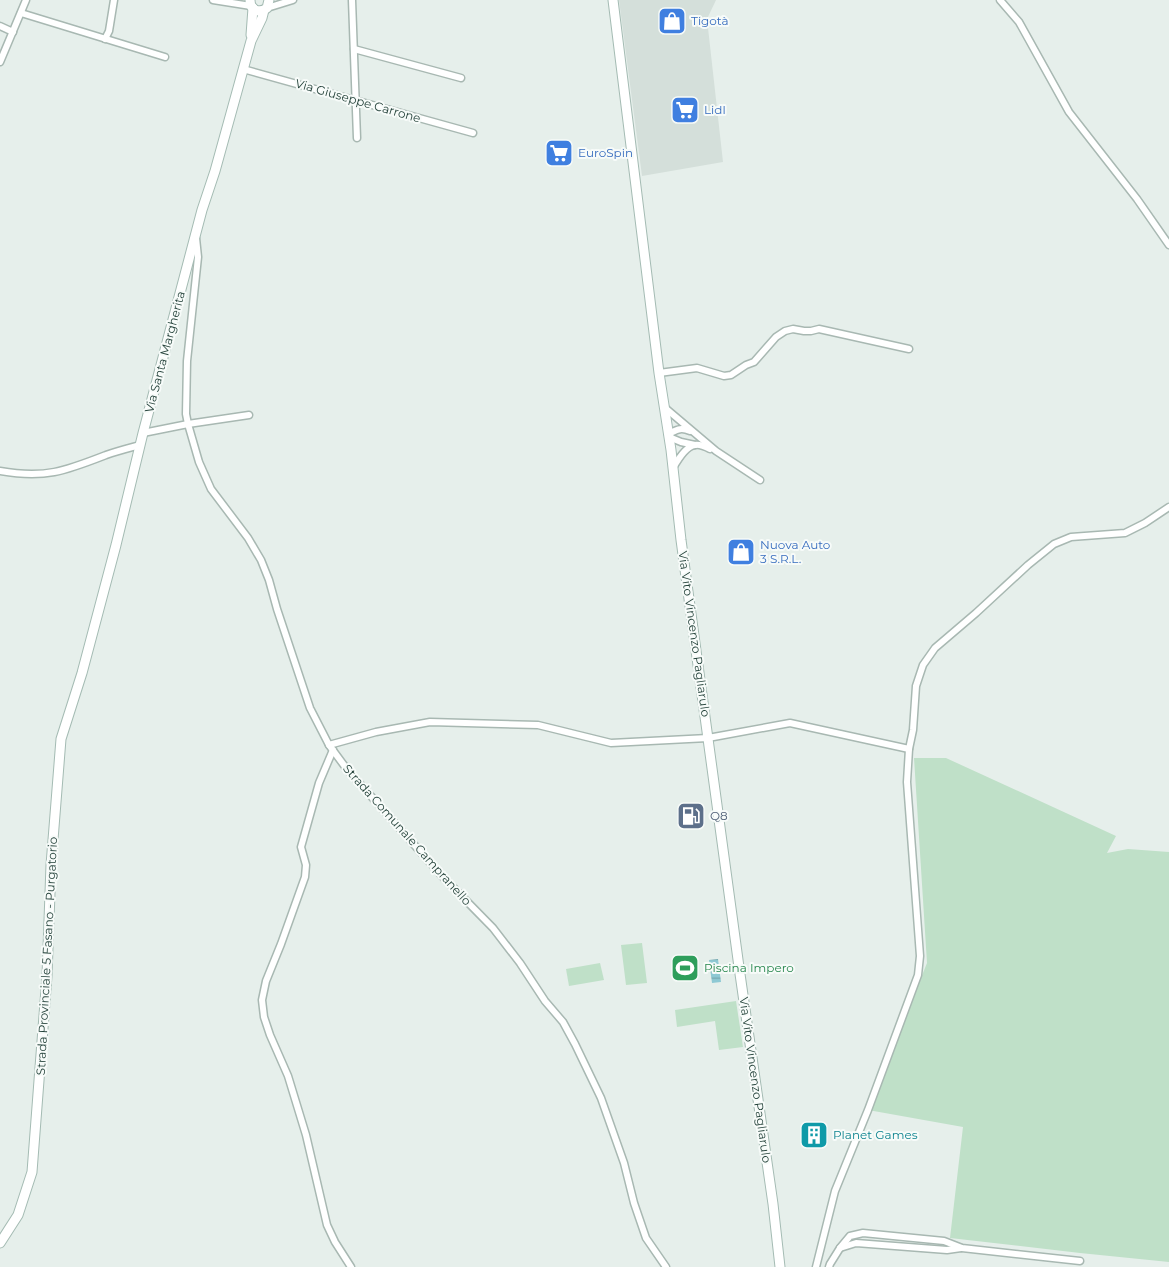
<svg xmlns="http://www.w3.org/2000/svg" width="1169" height="1267" viewBox="0 0 1169 1267" font-family="Montserrat,sans-serif">
  <style>
    .built { fill: #d4dfda }
    .grass { fill: #bfe0c8 }
    .water { fill: url(#water-rules) }
    .lines { fill: none; stroke-linecap: round; stroke-linejoin: round }
    .street-casing { stroke: #a8b8b2; stroke-width: 9 }
    .secondary-casing { stroke: #a4bbb3; stroke-width: 11 }
    .street { stroke: #fff; stroke-width: 6 }
    .secondary { stroke: #fff; stroke-width: 9 }
    .labels { text-anchor: middle; stroke-width: 4; stroke-linejoin: round; paint-order: stroke }
    .shop-label { font-size: 12px; fill: #366cbe; stroke: #f7fbf9; text-anchor: start }
    .street-label { font-size: 12px; fill: #24423a; stroke: #f7fbf9 }
    .service-label { font-size: 12px; fill: #4e5e75; stroke: #f7fbf9; text-anchor: start }
    .leisure-label { font-size: 12px; fill: #27864d; stroke: #f7fbf9; text-anchor: start }
    .culture-label { font-size: 12px; fill: #0d838f; stroke: #f7fbf9; text-anchor: start }
  </style>
  <defs>
    <pattern id="water-rules" width="6" height="5" patternUnits="userSpaceOnUse" patternTransform="scale(1.25)"><rect width="6" height="5" fill="#8ec9d4"/><path d="M0 2.5h6" fill="none" stroke="#74a5ad"/></pattern>
  </defs>
  <rect width="100%" height="100%" fill="#e6efeb"/>
  <!-- built -->
  <path class="built" d="M619,0H716L707,19L723,162L642,176Z"/>
  <!-- grass -->
  <g class="grass">
    <path d="M914,758H946L1116,836L1107,853L1128,849L1169,852V1262L1080,1253L950,1238L963,1127L868,1110L927,963Z"/>
    <path d="M642,943L647,983L626,985L621,945Z"/>
    <path d="M600,963L604,980L569,986L566,969Z"/>
    <path d="M736,1001L743,1047L719,1050L715,1021L677,1027L675,1010Z"/>
  </g>
  <!-- water -->
  <path class="water" d="M718,959L721,982L712,983L709,960Z"/>
  <g class="lines">
    <defs>
      <g id="street">
        <path d="M213,0L251,6"/>
        <path d="M352,0L357,138"/>
        <path d="M1000,0L1019,22L1069,112L1137,199L1169,245"/>
        <path d="M267,8L293,0"/>
        <path d="M21,13L165,57"/>
        <path d="M0,26L13,32"/>
        <path d="M105,39L109,31L114,0"/>
        <path d="M354,49L461,78"/>
        <path d="M0,62L26,0"/>
        <path d="M243,69L473,133"/>
        <path d="M196,238L198,257L187,361L186,414L188,424L199,462L211,489L248,538L261,560L269,580L277,609L310,708L329,745L346,768L441,875L493,928L520,963L545,1001L563,1022L575,1044L601,1098L624,1163L634,1203L646,1238L666,1267"/>
        <path d="M659,373L697,368L724,376L731,375L746,365L754,362L776,337L785,331L793,329L804,331H811L819,329L909,349"/>
        <path d="M664,407L716,451L760,480"/>
        <path d="M143,433L188,424L249,415"/>
        <path d="M668,434C677,430 680,427 690,431"/>
        <path d="M669,437L681,442L695,445"/>
        <path d="M673,468C677,461 686,446 695,445C700,444 706,447 710,449"/>
        <path d="M0,471C45,479 65,471 106,455C117,451 129,448 140,445"/>
        <path d="M329,745L376,732L430,722L538,725L611,743L708,738L790,723L909,749"/>
        <path d="M333,750L319,783L301,847L306,865L305,877L281,944L266,981L262,1000L264,1017L270,1035L288,1076L306,1135L327,1225L335,1242L351,1267"/>
        <path d="M840,1248L856,1243L947,1250L961,1248"/>
        <path d="M816,1267L835,1191L868,1110L918,975L920,956L907,782L909,749L913,730L916,686L923,665L935,648L976,613L1028,565L1054,544L1071,537L1125,533L1145,523L1169,507"/>
        <path d="M829,1267L830,1264L840,1248L850,1236L863,1233L944,1241L962,1248L1080,1261"/>
      </g>
      <g id="secondary">
        <path d="M250,0C250,10 259,14 267,8L269,0"/>
        <path d="M613,0L659,373L671,450L681,540L739,967L773,1204L780,1267"/>
        <path d="M251,35L253,8"/>
        <path d="M0,1243L18,1215L32,1172L47,976L51,865L61,739L82,673L116,545L143,433L202,210L215,171L251,41L262,18L264,10"/>
      </g>
    </defs>
    <!-- street casing -->
    <use href="#street" class="street-casing"/>
    <!-- secondary casing -->
    <use href="#secondary" class="secondary-casing"/>
    <!-- street -->
    <use href="#street" class="street"/>
    <!-- secondary -->
    <use href="#secondary" class="secondary"/>
  </g>
  <!-- icons -->
  <defs>
    <symbol id="shop-square" viewBox="-11 -11 22 22"><rect x="-9" y="-9" width="18" height="18" rx="4" fill="#3f7fe0" stroke="#f7fbf9"/><path d="M-5-2.5h2.3a2.7 3.5 0 0 1 5.4 0H5L5.5 6h-11ZM-1.5-2.5h3a1.5 2.3 0 0 0-3 0Z" fill="#fff"/></symbol>
    <symbol id="supermarket-square" viewBox="-11 -11 22 22"><rect x="-9" y="-9" width="18" height="18" rx="4" fill="#3f7fe0" stroke="#f7fbf9"/><path d="M-6-5.5h2.5l.6 2H6L4.5 2H-2.5L-4.4-4H-6ZM-1.5 3.2a1.3 1.3 0 1 0 .1 0ZM3 3.2a1.3 1.3 0 1 0 .1 0Z" fill="#fff"/></symbol>
    <symbol id="fuel-square" viewBox="-11 -11 22 22"><rect x="-9" y="-9" width="18" height="18" rx="4" fill="#5c6f8a" stroke="#f7fbf9"/><path d="M-5.5-6h7V0h2V4h1.3V-2.5L3-4.5l.8-.8L6-3V5H2.5V1h-1V6h-7ZM-4.2-4.7v3.2H.2V-4.7Z" fill="#fff"/></symbol>
    <symbol id="stadium-square" viewBox="-11 -11 22 22"><rect x="-9" y="-9" width="18" height="18" rx="4" fill="#2e9e5b" stroke="#f7fbf9"/><path d="M0-5a6.5 5 0 1 0 0 10a6.5 5 0 1 0 0-10ZM-3.5-1.8h7v3.6h-7Z" fill="#fff"/></symbol>
    <symbol id="building-square" viewBox="-11 -11 22 22"><rect x="-9" y="-9" width="18" height="18" rx="4" fill="#0f9aa8" stroke="#f7fbf9"/><path d="M-4-6H4V6H1V3H-1V6H-4ZM-2.5-4.3h1.7v1.8h-1.7ZM.8-4.3h1.7v1.8H.8ZM-2.5-1h1.7V.8h-1.7ZM.8-1h1.7V.8H.8Z" fill="#fff"/></symbol>
  </defs>
  <g fill-rule="evenodd">
    <use href="#shop-square" x="656" y="5" width="32" height="32"/>
    <use href="#supermarket-square" x="669" y="94" width="32" height="32"/>
    <use href="#supermarket-square" x="543" y="137" width="32" height="32"/>
    <use href="#shop-square" x="725" y="536" width="32" height="32"/>
    <use href="#fuel-square" x="675" y="800" width="32" height="32"/>
    <use href="#stadium-square" x="669" y="952" width="32" height="32"/>
    <use href="#building-square" x="798" y="1119" width="32" height="32"/>
  </g>
  <g class="labels">
    <!-- shop labels -->
    <g class="shop-label">
      <text x="691" y="25">Tigotà</text>
      <text x="704" y="114">Lidl</text>
      <text x="578" y="157">EuroSpin</text>
      <text x="760" y="549">Nuova Auto<tspan x="760" dy="14">3 S.R.L.</tspan></text>
    </g>
    <!-- street labels -->
    <g class="street-label">
      <text transform="translate(358 101) rotate(16)" y="4">Via Giuseppe Carrone</text>
      <text transform="translate(165 352) rotate(-75)" y="4">Via Santa Margherita</text>
      <text transform="translate(694 634) rotate(82)" y="4">Via Vito Vincenzo Pagliarulo</text>
      <text transform="translate(407 835) rotate(48)" y="4">Strada Comunale Campranello</text>
      <text transform="translate(47 956) rotate(-87)" y="4">Strada Provinciale 5 Fasano - Purgatorio</text>
      <text transform="translate(755 1080) rotate(82)" y="4">Via Vito Vincenzo Pagliarulo</text>
    </g>
    <!-- service labels -->
    <g class="service-label">
      <text x="710" y="820">Q8</text>
    </g>
    <!-- leisure labels -->
    <g class="leisure-label">
      <text x="704" y="972">Piscina Impero</text>
    </g>
    <!-- culture labels -->
    <g class="culture-label">
      <text x="833" y="1139">Planet Games</text>
    </g>
  </g>
</svg>
